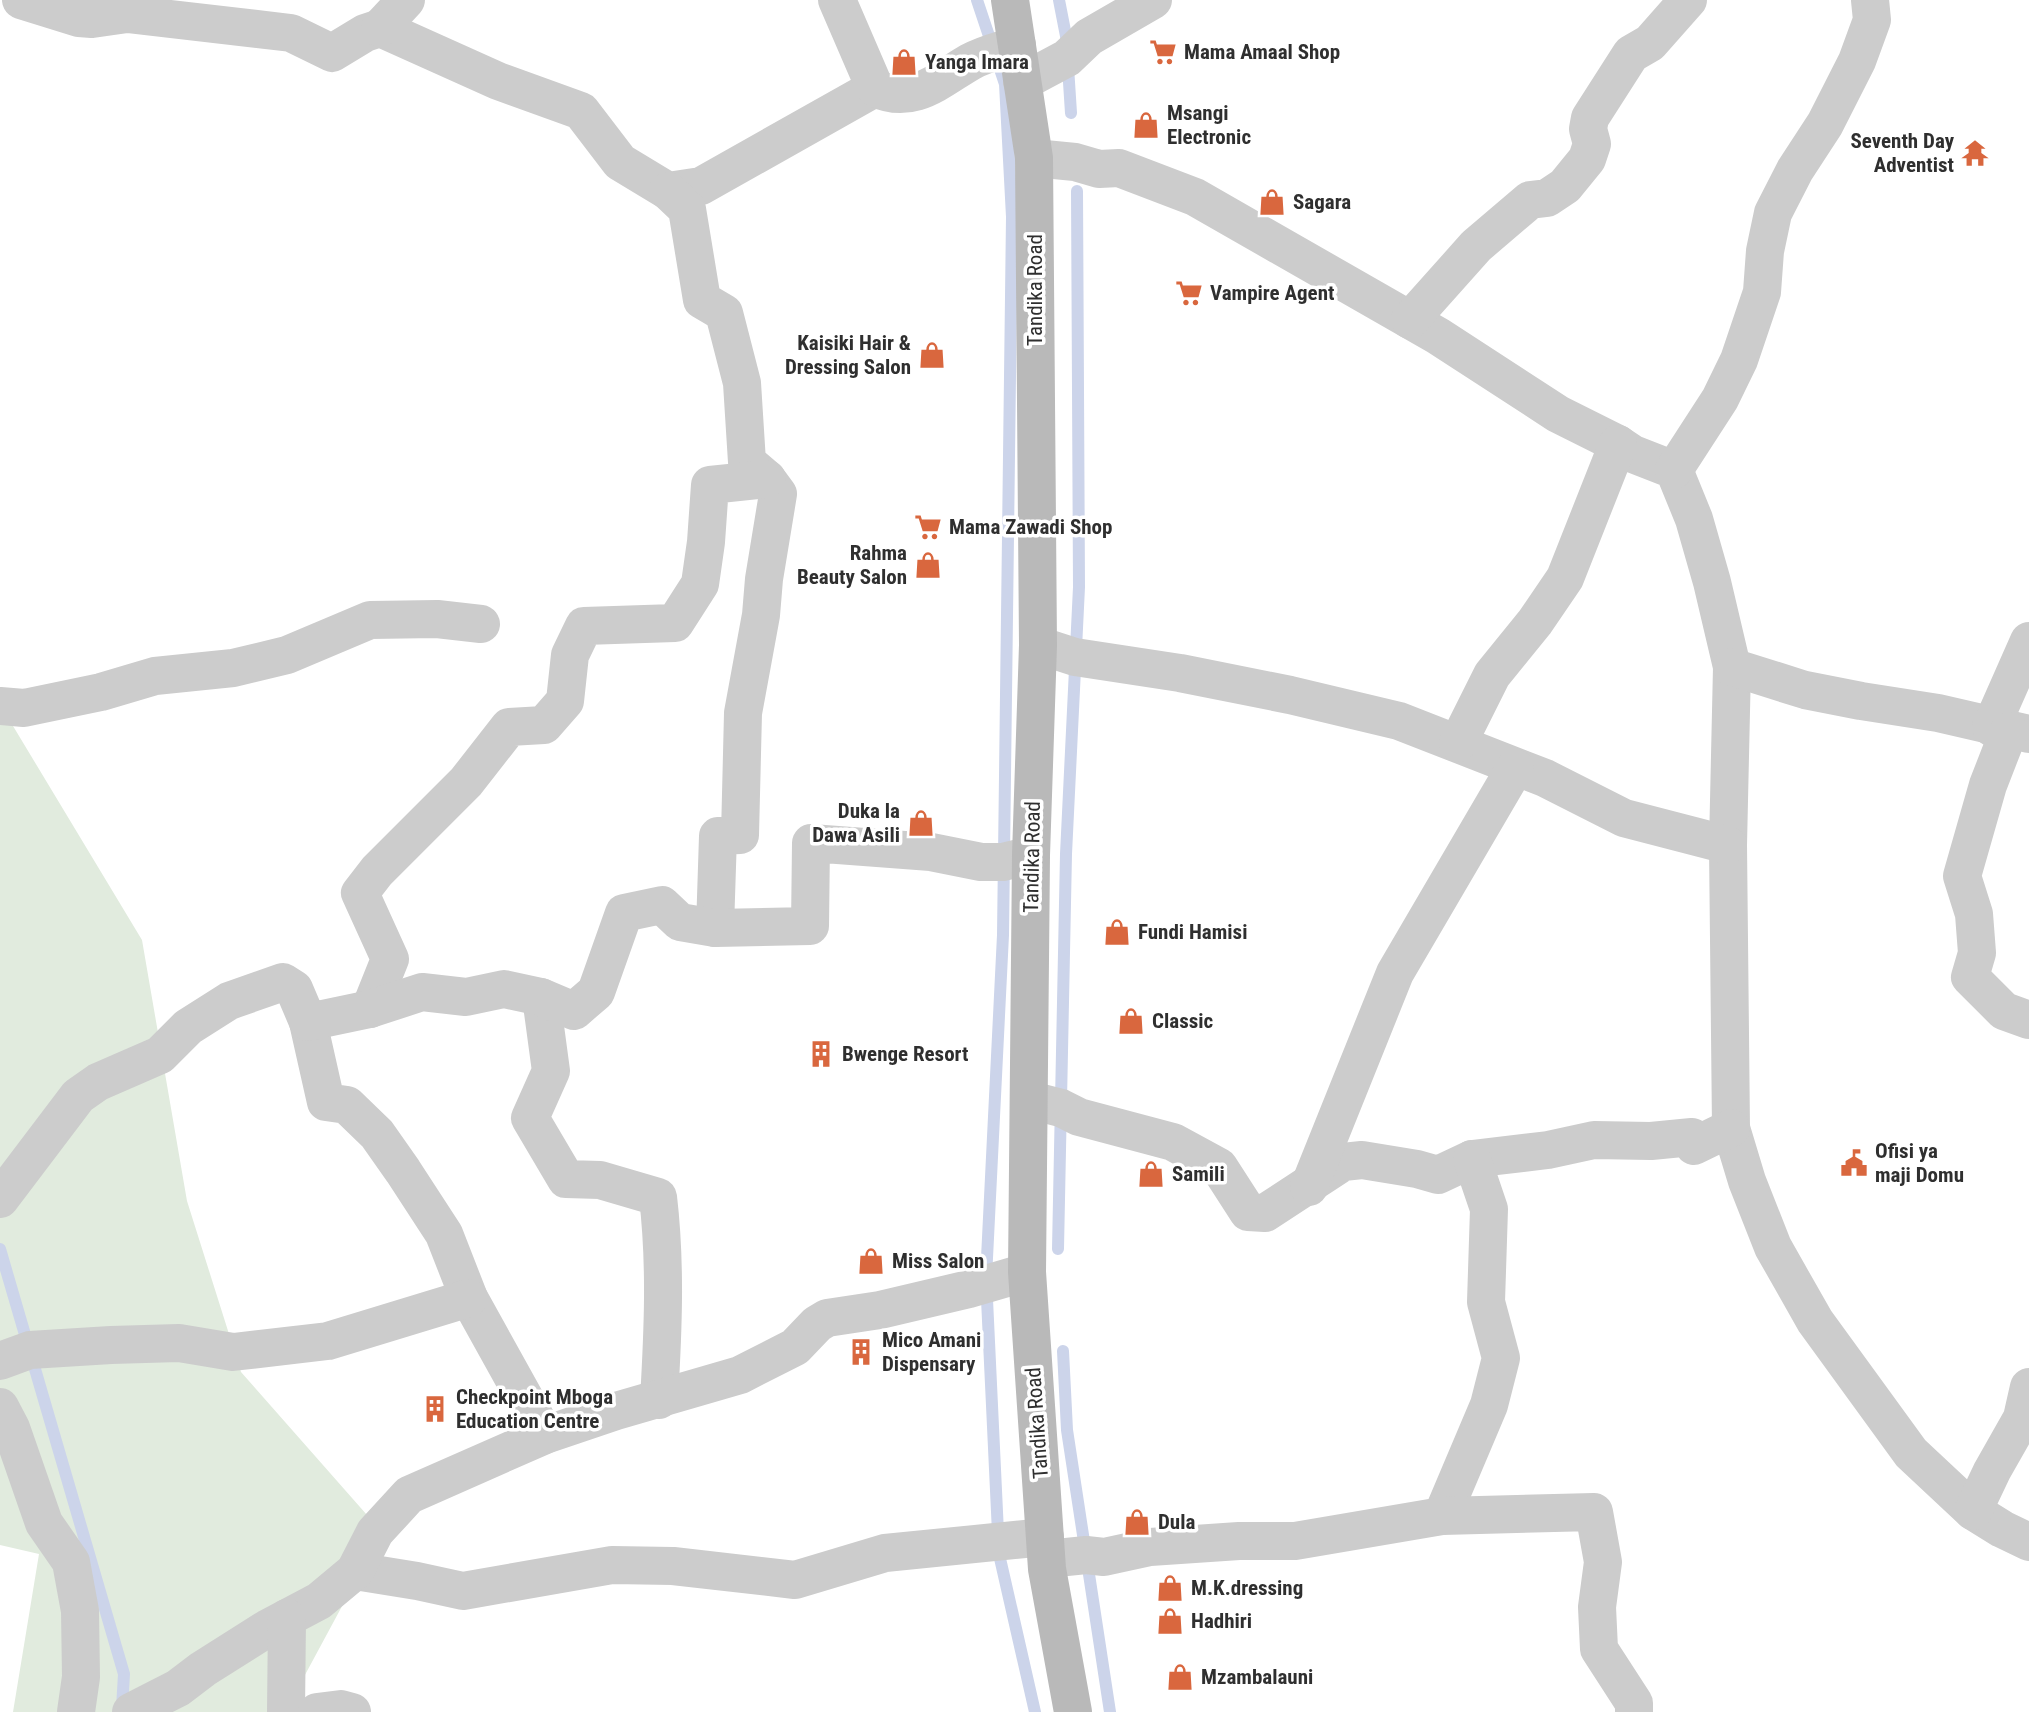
<svg xmlns="http://www.w3.org/2000/svg" width="2029" height="1712" viewBox="0 0 2029 1712" font-family="'Roboto Condensed',sans-serif">
  <style>
    .green { fill: #e1ebde }
    .lines { fill: none; stroke-linecap: round; stroke-linejoin: round }
    .stream { stroke: #ccd4ea; stroke-width: 12 }
    .street { stroke: #ccc; stroke-width: 38 }
    .secondary { stroke: #b9b9b9; stroke-width: 38 }
    .labels { text-anchor: middle; stroke-width: 7; stroke-linejoin: round; paint-order: stroke }
    .poi-label { font-size: 21px; font-weight: bold; fill: #2f2f2f; stroke: #fff; text-anchor: start }
    .street-label { font-size: 21px; fill: #2f2f2f; stroke: #fff }
  </style>
  <rect width="100%" height="100%" fill="#fff"/>
  <!-- green -->
  <path class="green" d="M0,700L10,721L142,940L187,1201L241,1372L382,1532L285,1712H13L39,1554L0,1545Z"/>
  <g class="lines">
    <!-- stream -->
    <g class="stream">
      <path d="M977,0L1005,84L1012,217L1003,935L986,1278L999,1554L1035,1712"/>
      <path d="M1059,0L1066,36L1071,113"/>
      <path d="M0,1249L124,1674L122,1708"/>
      <path d="M1058,1249L1066,854L1079,587L1077,191"/>
      <path d="M1063,1351L1067,1430L1110,1712"/>
    </g>
    <!-- street -->
    <g class="street">
      <path d="M21,0L79,18L92,19L127,14L291,33L332,53L365,33L380,28L498,81L581,111L620,162L668,191L701,186L875,88"/>
      <path d="M837,0L875,88C913,106 939,80 970,62C984,54 1002,50 1017,45"/>
      <path d="M380,28L406,0"/>
      <path d="M1022,82L1067,58L1089,37L1153,0"/>
      <path d="M1034,158L1075,162L1099,169L1119,168L1195,197L1438,336L1558,414L1618,444L1633,454L1674,470L1694,519L1712,582L1732,667L1728,845L1731,1128L1747,1181L1773,1247L1815,1321L1911,1453L1973,1511L2002,1529L2029,1542"/>
      <path d="M668,191L687,209L702,300L724,313L742,383L747,462L767,479L778,494L764,579L761,615L743,713L740,835L718,836L715,928"/>
      <path d="M1410,320L1476,246L1530,200L1547,198L1565,186L1587,159L1592,144L1588,129L1590,118L1631,54L1650,43L1688,0"/>
      <path d="M1674,470L1720,399L1739,360L1762,292L1765,251L1773,213L1795,170L1825,124L1857,61L1872,20L1870,0"/>
      <path d="M1038,645L1075,657L1180,673L1290,695L1399,721L1545,778L1624,818L1728,845"/>
      <path d="M1732,667L1805,690L1861,701L1938,713L2029,734"/>
      <path d="M0,706L24,708L101,692L155,676L233,668L287,655L370,620L437,619L481,624"/>
      <path d="M1991,727L2029,641"/>
      <path d="M2009,731L1988,785L1962,876L1974,914L1977,953L1970,977L2004,1011L2029,1020"/>
      <path d="M1458,743L1492,675L1535,622L1565,578L1618,444"/>
      <path d="M541,997L551,1071L530,1118L566,1179L600,1180L658,1197C666,1265 663,1331 659,1400"/>
      <path d="M370,1009L390,959L360,893L377,871L466,782L509,727L544,725L565,701L570,655L584,626L675,623L700,584L706,542L710,485L767,479"/>
      <path d="M308,1022L326,1102L347,1105L377,1134L403,1171L444,1234L469,1298L545,1435"/>
      <path d="M1030,1100L1061,1108L1079,1117L1173,1142L1219,1167L1248,1212L1265,1213L1343,1162L1362,1160L1417,1169L1438,1175L1472,1159L1548,1150L1594,1140L1651,1141L1692,1137L1694,1146L1731,1128"/>
      <path d="M1309,1187L1395,973L1515,768"/>
      <path d="M0,1199L78,1096L98,1082L160,1055L188,1027L229,1001L283,982L294,989L308,1022L370,1009L422,992L466,997L504,989L541,997L574,1011L596,992L624,913L662,905L680,922L715,928L810,926L811,843L931,852L981,862H1003L1031,855"/>
      <path d="M0,1361L30,1350L111,1345L179,1343L233,1352L328,1341L469,1298"/>
      <path d="M0,1407L11,1428L44,1523L71,1562L80,1611L81,1677L76,1712"/>
      <path d="M1973,1511L1992,1471L2022,1418L2029,1387"/>
      <path d="M1442,1516L1489,1405L1501,1358L1486,1302L1489,1209L1472,1159"/>
      <path d="M1047,1559L1086,1555L1104,1557L1150,1547L1239,1541H1295L1442,1516L1594,1512L1603,1562L1597,1607L1599,1649L1634,1703V1712"/>
      <path d="M355,1571L417,1581L463,1591L612,1565L673,1566L795,1580L885,1553L1045,1537"/>
      <path d="M131,1712L178,1688L203,1669L268,1628L319,1601L355,1571L375,1532L409,1495L545,1435L616,1411L740,1375L795,1347L817,1324L827,1318L880,1310L969,1289L1027,1272"/>
      <path d="M286,1712L287,1618"/>
      <path d="M317,1712L341,1709L352,1712"/>
    </g>
    <!-- secondary -->
    <path class="secondary" d="M1010,0L1034,158L1038,645L1031,855L1027,1272L1047,1569L1073,1712"/>
  </g>
  <!-- icons -->
  <defs>
    <symbol id="supermarket-bare" viewBox="-9 -9 18 18"><path d="M-6-5.5h2.5l.6 2H6L4.5 2H-2.5L-4.4-4H-6ZM-1.5 3.2a1.3 1.3 0 1 0 .1 0ZM3 3.2a1.3 1.3 0 1 0 .1 0Z" fill="#d9673e" stroke="#fff" stroke-width="2.5" paint-order="stroke"/></symbol>
    <symbol id="shop-bare" viewBox="-9 -9 18 18"><path d="M-5-2.5h2.3a2.7 3.5 0 0 1 5.4 0H5L5.5 6h-11ZM-1.5-2.5h3a1.5 2.3 0 0 0-3 0Z" fill="#d9673e" stroke="#fff" stroke-width="2.5" paint-order="stroke"/></symbol>
    <symbol id="temple-bare" viewBox="-9 -9 18 18"><path d="M0-6L5-2H3V0L6.5 2.5H4V6H1.5V3h-3V6H-4V2.5H-6.5L-3 0V-2H-5Z" fill="#d9673e" stroke="#fff" stroke-width="2.5" paint-order="stroke"/></symbol>
    <symbol id="building-bare" viewBox="-9 -9 18 18"><path d="M-4-6H4V6H1V3H-1V6H-4ZM-2.5-4.3h1.7v1.8h-1.7ZM.8-4.3h1.7v1.8H.8ZM-2.5-1h1.7V.8h-1.7ZM.8-1h1.7V.8H.8Z" fill="#d9673e" stroke="#fff" stroke-width="2.5" paint-order="stroke"/></symbol>
    <symbol id="civic-bare" viewBox="-9 -9 18 18"><path d="M-.6-6.5H3V-4.5H.6V-3L4-1V1h2V6H-6V1h2V-1L-.6-3ZM-1.2 2.5V6h2.4V2.5Z" fill="#d9673e" stroke="#fff" stroke-width="2.5" paint-order="stroke"/></symbol>
  </defs>
  <g fill-rule="evenodd">
    <use href="#supermarket-bare" x="1144" y="33" width="38" height="38"/>
    <use href="#shop-bare" x="885" y="43" width="38" height="38"/>
    <use href="#shop-bare" x="1127" y="106" width="38" height="38"/>
    <use href="#temple-bare" x="1956" y="134" width="38" height="38"/>
    <use href="#shop-bare" x="1253" y="183" width="38" height="38"/>
    <use href="#supermarket-bare" x="1170" y="274" width="38" height="38"/>
    <use href="#shop-bare" x="913" y="336" width="38" height="38"/>
    <use href="#supermarket-bare" x="909" y="508" width="38" height="38"/>
    <use href="#shop-bare" x="909" y="546" width="38" height="38"/>
    <use href="#shop-bare" x="902" y="804" width="38" height="38"/>
    <use href="#shop-bare" x="1098" y="913" width="38" height="38"/>
    <use href="#shop-bare" x="1112" y="1002" width="38" height="38"/>
    <use href="#building-bare" x="802" y="1035" width="38" height="38"/>
    <use href="#civic-bare" x="1835" y="1144" width="38" height="38"/>
    <use href="#shop-bare" x="1132" y="1155" width="38" height="38"/>
    <use href="#shop-bare" x="852" y="1242" width="38" height="38"/>
    <use href="#building-bare" x="842" y="1333" width="38" height="38"/>
    <use href="#building-bare" x="416" y="1390" width="38" height="38"/>
    <use href="#shop-bare" x="1118" y="1503" width="38" height="38"/>
    <use href="#shop-bare" x="1151" y="1569" width="38" height="38"/>
    <use href="#shop-bare" x="1151" y="1602" width="38" height="38"/>
    <use href="#shop-bare" x="1161" y="1658" width="38" height="38"/>
  </g>
  <g class="labels">
    <!-- poi labels -->
    <g class="poi-label">
      <text x="1184" y="59">Mama Amaal Shop</text>
      <text x="925" y="69">Yanga Imara</text>
      <text x="1167" y="120">Msangi<tspan x="1167" dy="24">Electronic</tspan></text>
      <text x="1954" y="148" text-anchor="end">Seventh Day<tspan x="1954" dy="24">Adventist</tspan></text>
      <text x="1293" y="209">Sagara</text>
      <text x="1210" y="300">Vampire Agent</text>
      <text x="911" y="350" text-anchor="end">Kaisiki Hair &amp;<tspan x="911" dy="24">Dressing Salon</tspan></text>
      <text x="949" y="534">Mama Zawadi Shop</text>
      <text x="907" y="560" text-anchor="end">Rahma<tspan x="907" dy="24">Beauty Salon</tspan></text>
      <text x="900" y="818" text-anchor="end">Duka la<tspan x="900" dy="24">Dawa Asili</tspan></text>
      <text x="1138" y="939">Fundi Hamisi</text>
      <text x="1152" y="1028">Classic</text>
      <text x="842" y="1061">Bwenge Resort</text>
      <text x="1875" y="1158">Ofisi ya<tspan x="1875" dy="24">maji Domu</tspan></text>
      <text x="1172" y="1181">Samili</text>
      <text x="892" y="1268">Miss Salon</text>
      <text x="882" y="1347">Mico Amani<tspan x="882" dy="24">Dispensary</tspan></text>
      <text x="456" y="1404">Checkpoint Mboga<tspan x="456" dy="24">Education Centre</tspan></text>
      <text x="1158" y="1529">Dula</text>
      <text x="1191" y="1595">M.K.dressing</text>
      <text x="1191" y="1628">Hadhiri</text>
      <text x="1201" y="1684">Mzambalauni</text>
    </g>
    <!-- street labels -->
    <g class="street-label">
      <text transform="translate(1035 290) rotate(-90)" y="7">Tandika Road</text>
      <text transform="translate(1032 857) rotate(-89)" y="7">Tandika Road</text>
      <text transform="translate(1037 1423) rotate(-94)" y="7">Tandika Road</text>
    </g>
  </g>
</svg>
